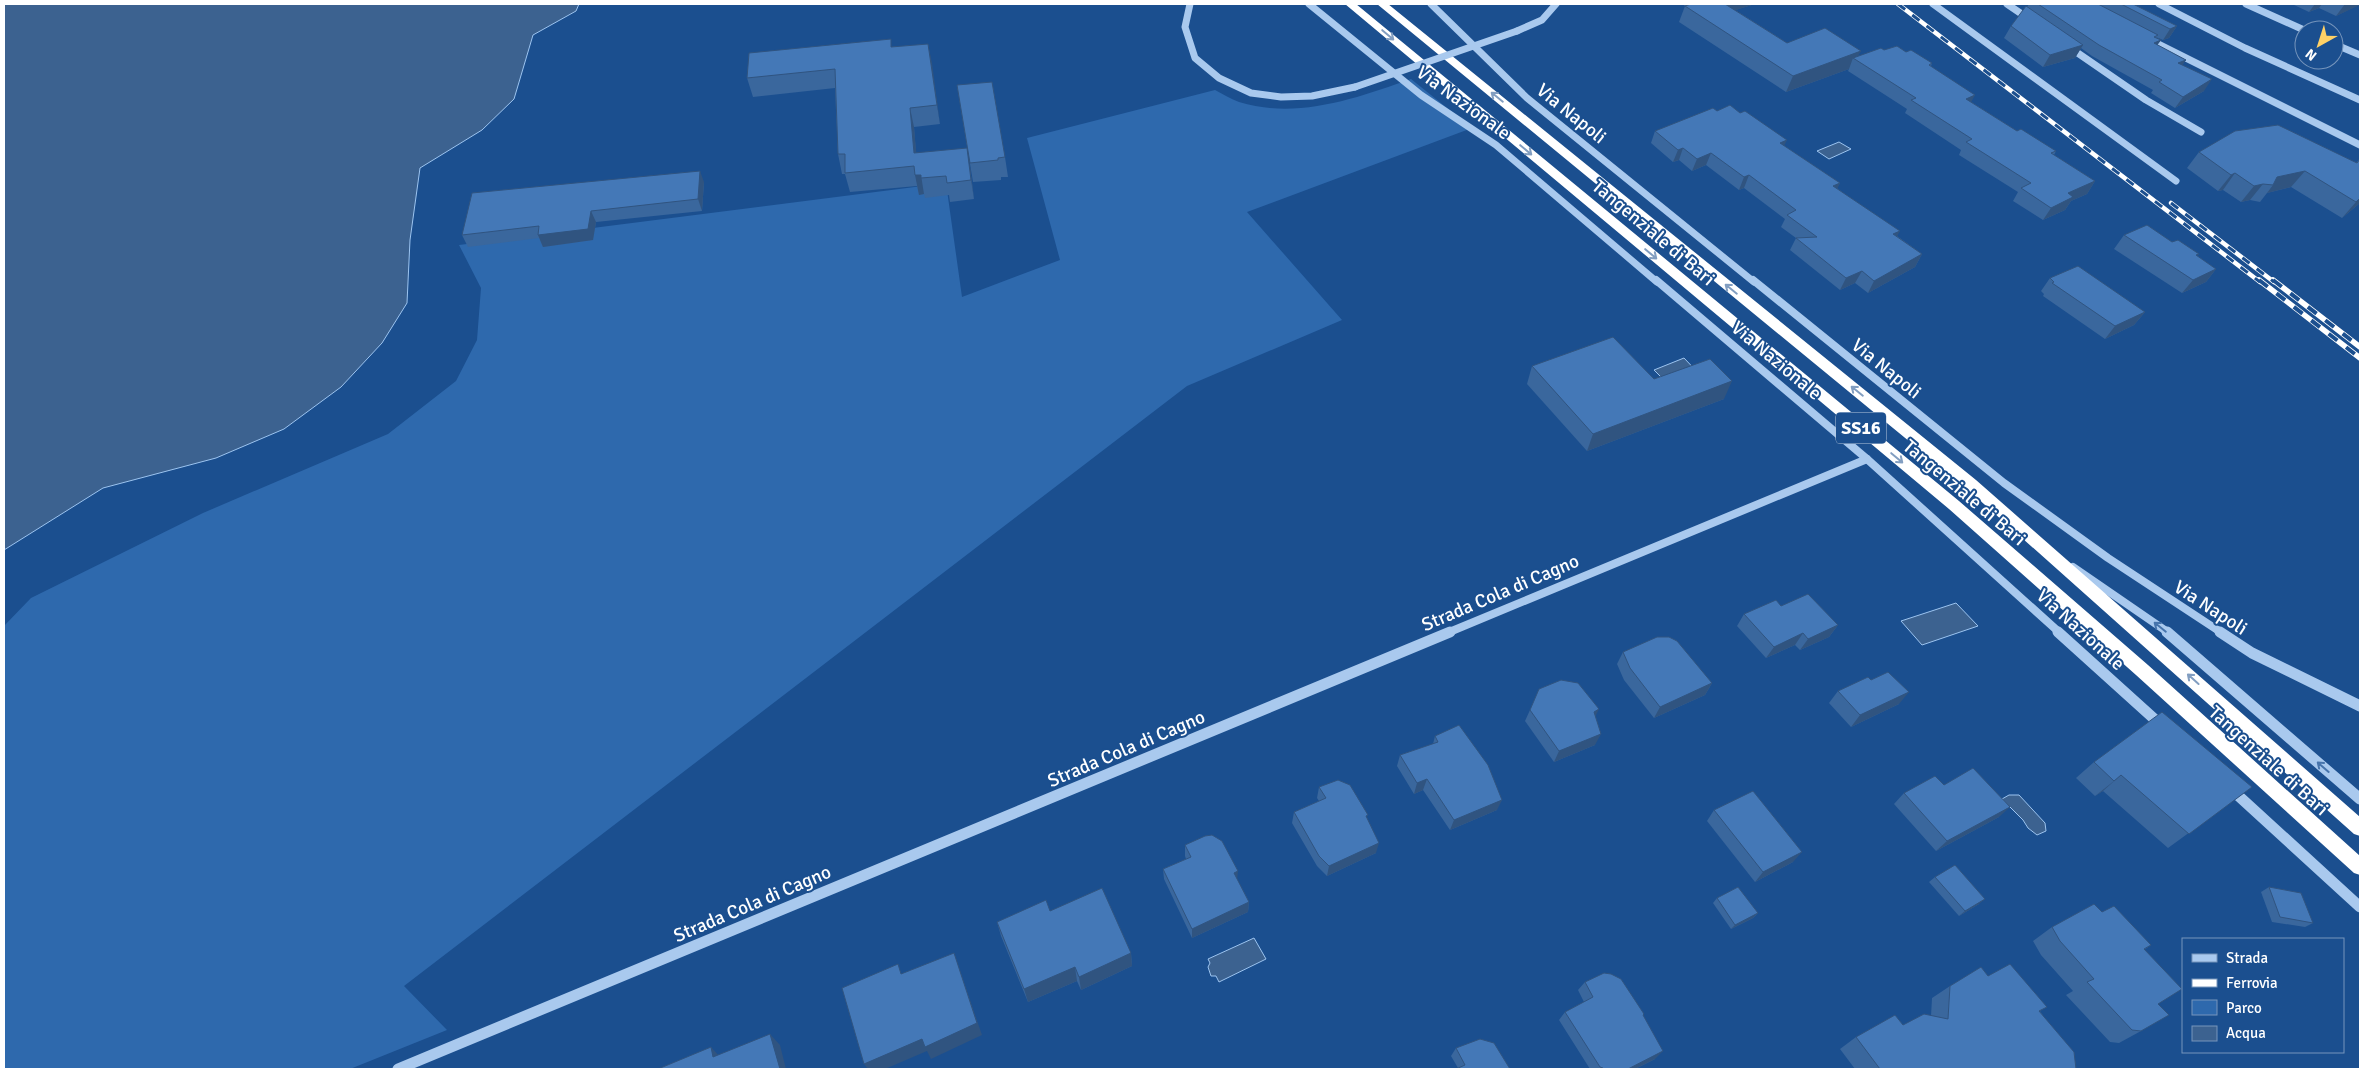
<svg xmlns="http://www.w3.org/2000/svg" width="2364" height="1073" viewBox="0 0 2364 1073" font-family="Signika,sans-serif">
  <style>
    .green { fill: #2e69ad }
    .water { fill: #3c6290; stroke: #9cc4f0 }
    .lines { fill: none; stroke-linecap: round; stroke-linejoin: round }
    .minor-far2 { stroke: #a9c9ee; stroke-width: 7 }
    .minor-far1 { stroke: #a9c9ee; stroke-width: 8 }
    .minor { stroke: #a9c9ee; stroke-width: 11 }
    .highway { fill: #fff; fill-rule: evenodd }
    .rail-far1-casing { stroke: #fff; stroke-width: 4.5 }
    .rail-casing { stroke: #fff; stroke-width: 5.5 }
    .rail-far1 { stroke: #1b4f8f; stroke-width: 3; stroke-dasharray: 9; stroke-linecap: butt }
    .rail { stroke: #1b4f8f; stroke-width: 4; stroke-dasharray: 11; stroke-linecap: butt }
    .minor-bridge { stroke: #a9c9ee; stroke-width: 7 }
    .wall { fill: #3a679d }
    .shaded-wall { fill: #305480 }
    .building { fill: #4478b7; stroke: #305480 }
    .oneway { stroke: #829ec1 }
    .oneway2 { stroke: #4674ac }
    .labels { text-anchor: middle; stroke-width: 4; stroke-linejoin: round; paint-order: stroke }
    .shield { fill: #1b4f8f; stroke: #bbcadd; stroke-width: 1 }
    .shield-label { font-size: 18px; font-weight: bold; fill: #fff }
    .street-label { font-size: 19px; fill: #fff; stroke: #1b4f8f }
  </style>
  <rect width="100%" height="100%" fill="#1b4f8f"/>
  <!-- green -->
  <path class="green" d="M1411,79L1472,128L1247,212L1342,320L1187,386L404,986L447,1030L350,1069H4V626L31,598L203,513L388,434L456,381L477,340L481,288L459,245L946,183L962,297L1060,260L1027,138L1215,90C1223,94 1231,99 1239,102C1297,120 1357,98 1411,79Z"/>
  <!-- water -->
  <g class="water">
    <path d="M4,4H579L576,11L533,35L514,99L482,130L420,168L410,240L407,303L382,343L341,387L284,429L216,458L103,488L4,550Z"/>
    <path d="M1839,142L1851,149L1829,159L1817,151Z"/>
    <path d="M1684,358L1702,377L1672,388L1654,370Z"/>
    <path d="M1956,603L1978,626L1922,645L1901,621Z"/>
    <path d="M2009,795H2019L2045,823L2046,831L2037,835L2028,828L2023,820L2002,799Z"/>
    <path d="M1254,938L1266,959L1219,982L1216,976H1211L1208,967L1210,963L1208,959Z"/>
  </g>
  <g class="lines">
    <!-- minor-far2 -->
    <g class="minor-far2">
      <path d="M1190,4L1185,27L1195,58L1219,78L1251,93L1281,97L1312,96L1355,87"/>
      <path d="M1309,4L1421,95L1496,145L1657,282"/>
      <path d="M1431,4L1527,98L1754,282"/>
      <path d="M1933,4L2176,181"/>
      <path d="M2007,4L2029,19"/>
      <path d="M2159,4L2245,48L2360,100"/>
      <path d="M2246,4L2304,30"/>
      <path d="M1517,31L1542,20L1556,4"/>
      <path d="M2148,39L2360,145"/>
      <path d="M2334,44L2360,55"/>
      <path d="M2069,47L2146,100L2201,132"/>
    </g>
    <!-- minor-far1 -->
    <g class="minor-far1">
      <path d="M1656,280L1867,459L2060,633"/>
      <path d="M1753,280L2004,483L2108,558L2222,633"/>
      <path d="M2073,567L2169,633"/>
      <path d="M1447,633L1867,459"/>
    </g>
    <!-- minor -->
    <g class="minor">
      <path d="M2058,632L2161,725"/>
      <path d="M2167,632L2360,799"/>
      <path d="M2220,632L2252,653L2360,706"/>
      <path d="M2231,789L2360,907"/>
      <path d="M398,1069L1450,632"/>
    </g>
    <!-- highway -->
    <g class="highway">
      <path d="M1345,4H1356L1959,501L2148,665L2360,856V875L2354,873L2136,675L1949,509Z"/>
      <path d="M1377,4H1388L1976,480L2360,817V836L2354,834L1966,488Z"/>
    </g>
    <defs>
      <g id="rail-far1">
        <path d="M1898,4L2260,282"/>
        <path d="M2171,203L2274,282"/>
      </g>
      <g id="rail">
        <path d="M2259,280L2360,358"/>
        <path d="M2273,280L2360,347"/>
      </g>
    </defs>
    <!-- rail-far1 casing -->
    <use href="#rail-far1" class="rail-far1-casing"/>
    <!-- rail casing -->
    <use href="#rail" class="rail-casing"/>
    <!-- rail-far1 -->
    <use href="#rail-far1" class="rail-far1"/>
    <!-- rail -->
    <use href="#rail" class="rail"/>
    <!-- minor-bridge -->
    <path class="minor-bridge" d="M1355,87L1517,31"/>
  </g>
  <!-- wall -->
  <g class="wall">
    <path d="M1683,4H1755L1735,10L1787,43L1858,56L1884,50L1906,52L1932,63L1931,66L1971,102L2017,131L2056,151L2054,155L2095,181L2087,194L2071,201L2065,210L2043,220L2013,201L2018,192L1959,155L1961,150L1905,113L1907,109L1848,71L1849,69L1786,92L1679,22L1685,6Z"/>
    <path d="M2029,4H2137L2134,5L2177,26L2169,38L2163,40L2156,37L2161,40L2157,45L2186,60L2182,65L2204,91L2175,108L2151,93L2153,90L2092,56L2081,48L2075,58L2043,67L2004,38L2011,26L2027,7Z"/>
    <path d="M2292,4H2360L2336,16L2319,8L2309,12Z"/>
    <path d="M928,44L940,124L914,127L916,153L970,167L974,199L950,202L949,195L925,198L924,194L919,195L917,186L850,192L845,174H842L838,154L835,88L753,97L747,78L892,47Z"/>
    <path d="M957,85L1005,157L1008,177H1001V180L973,182Z"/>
    <path d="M1717,111L1784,146L1840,183L1837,188L1897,236L1922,254L1915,267L1868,293L1855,283L1840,290L1790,250L1796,238L1781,227L1785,219L1744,188L1739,190L1706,165L1692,171L1679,160L1673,162L1651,143L1655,131Z"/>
    <path d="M2199,152L2357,162L2360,158V203L2342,218L2291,187L2267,193L2260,202L2250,200L2241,202L2223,190L2218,191L2187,168Z"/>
    <path d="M704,182L702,211L596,222L593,240L543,247L539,238L468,247L462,235Z"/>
    <path d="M2124,235L2172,242L2216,269L2206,282L2182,293L2114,249Z"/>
    <path d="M2050,278L2145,312L2134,325L2105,339L2043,296L2044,294L2041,291Z"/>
    <path d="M1532,366L1654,379L1724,399L1587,451L1527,384Z"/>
    <path d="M1781,606L1838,625L1829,637L1800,650L1795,645L1766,658L1737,626L1744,614Z"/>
    <path d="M1623,652L1712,683L1705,695L1654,718L1624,680L1617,664Z"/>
    <path d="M1871,680L1899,704L1851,727L1829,703L1838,691Z"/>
    <path d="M1530,710L1595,717V745L1554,762L1525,721Z"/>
    <path d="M1435,736L1497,810L1450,830L1423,790L1414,794L1397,766L1400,755L1433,744Z"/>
    <path d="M2094,762L2252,787L2168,848L2103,791L2095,796L2076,778Z"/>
    <path d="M1944,785L1999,817L1936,851L1894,804L1904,793Z"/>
    <path d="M1319,787L1367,819L1376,853L1327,876L1317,866L1292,823L1294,812L1319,801L1317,798Z"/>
    <path d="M1714,810L1793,862L1755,882L1707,821Z"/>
    <path d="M1185,845L1237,880L1249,902L1248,912L1192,938L1164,879L1163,869L1186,859L1185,856Z"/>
    <path d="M1935,877L1979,904L1959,916L1929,882Z"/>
    <path d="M2269,887L2313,923L2305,927L2272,922L2261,892Z"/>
    <path d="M1717,898L1758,913L1753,918L1731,929L1713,903Z"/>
    <path d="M1050,911L1131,953L1132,966L1081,990L1077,981L1028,1002L1001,936L997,922Z"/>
    <path d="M2102,912L2151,945L2144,950L2158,1004L2141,1031L2119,1043L2110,1042L2066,995L2073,991L2041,955L2033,941L2052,927Z"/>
    <path d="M1988,976L2047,1007L2040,1011L2076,1069H1855L1840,1049L1856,1037L1903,1025L1931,1016L1932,998L1950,986Z"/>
    <path d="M1585,982L1643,1016L1655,1059L1635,1069H1590L1559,1020L1565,1012L1584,1002L1578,990Z"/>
    <path d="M1456,1048L1510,1069L1458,1068L1451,1056Z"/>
  </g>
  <!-- shaded-wall -->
  <g class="shaded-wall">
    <path d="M1719,4H1755L1714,17Z"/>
    <path d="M2315,4H2322L2319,8L2309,12Z"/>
    <path d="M2345,4H2360V5L2336,16Z"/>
    <path d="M2177,26L2169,38L2163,40L2170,29Z"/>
    <path d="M2161,40L2153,51L2154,43Z"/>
    <path d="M928,44L932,63L940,124L937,105Z"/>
    <path d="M2083,45L2075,58L2043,67L2050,55Z"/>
    <path d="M1861,51L1856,60L1853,58L1849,69L1786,92L1793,76Z"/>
    <path d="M2186,60L2178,71V63Z"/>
    <path d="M2212,79L2204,91L2175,108L2183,97Z"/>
    <path d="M1975,95L1968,108L1966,99Z"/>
    <path d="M910,108L914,127L918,172L914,153Z"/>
    <path d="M1787,140L1781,152L1780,143Z"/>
    <path d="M967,148L970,167L974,199L971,180Z"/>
    <path d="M1683,148L1679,160L1673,162L1678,150Z"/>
    <path d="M1711,153L1706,165L1692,171L1697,159Z"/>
    <path d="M700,171L704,182L702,211L698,199Z"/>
    <path d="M2305,171L2291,187L2267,193L2273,185L2277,177Z"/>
    <path d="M2235,173L2223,190L2218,191L2231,175Z"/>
    <path d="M915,175H921L924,194L919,195Z"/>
    <path d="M1749,175L1744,188L1739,190L1744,177Z"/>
    <path d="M2095,181L2087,194L2071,201L2065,210L2043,220L2051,208L2068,193Z"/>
    <path d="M1840,183L1834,196L1833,186Z"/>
    <path d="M2263,184L2250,200L2241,202L2254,186Z"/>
    <path d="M2360,198V203L2342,218L2356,202Z"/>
    <path d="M591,211L596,222L593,240L543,247L538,235Z"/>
    <path d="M1900,231L1893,244V234Z"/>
    <path d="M1922,254L1915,267L1868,293L1874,281Z"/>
    <path d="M2216,269L2206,282L2182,293L2193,280Z"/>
    <path d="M1862,271L1855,283L1840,290L1846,278Z"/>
    <path d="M2145,312L2134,325L2105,339L2115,326Z"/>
    <path d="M1732,381L1724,399L1587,451L1593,434Z"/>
    <path d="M1838,625L1829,637L1800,650L1808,639Z"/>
    <path d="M1803,633L1795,645L1766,658L1774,647Z"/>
    <path d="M1712,683L1705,695L1654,718L1660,707Z"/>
    <path d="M1909,692L1899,704L1851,727L1860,715Z"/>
    <path d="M1599,709L1593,721L1594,712Z"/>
    <path d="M1601,734L1595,745L1554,762L1559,751Z"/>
    <path d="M2121,775L2103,791L2095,796L2114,781Z"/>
    <path d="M1427,779L1423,790L1414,794L1417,783Z"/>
    <path d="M1502,800L1497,810L1450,830L1454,820Z"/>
    <path d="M2010,807L1999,817L1936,851L1947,841Z"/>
    <path d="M1379,843L1376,853L1327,876L1329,866Z"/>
    <path d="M1802,852L1793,862L1755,882L1763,872Z"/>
    <path d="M1238,871L1237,881L1234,873Z"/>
    <path d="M1985,899L1979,904L1959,916L1965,911Z"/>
    <path d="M1249,902L1248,912L1192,938V929Z"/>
    <path d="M1758,913L1753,918L1731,929L1735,925Z"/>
    <path d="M954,953L982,1035L931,1059L927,1051L885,1069H868L864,1064Z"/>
    <path d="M1131,953L1132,966L1081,990L1079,977Z"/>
    <path d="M1075,967L1077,981L1028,1002L1024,989Z"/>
    <path d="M770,1034L780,1045L786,1069H780Z"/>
    <path d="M711,1047L721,1058L713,1057Z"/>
    <path d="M1663,1051L1655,1059L1635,1069H1628Z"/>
  </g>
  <!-- building -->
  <g class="building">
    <path d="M1691,4H1725L1787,43L1825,28L1861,51L1793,76L1685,6Z"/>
    <path d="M2038,4H2098L2158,35L2154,37L2161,40L2154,43L2186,60L2178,63L2212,79L2183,97L2159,82L2162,80L2099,45Z"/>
    <path d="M2121,4H2133L2177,26L2170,29Z"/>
    <path d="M2026,6L2083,45L2050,55L2011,26Z"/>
    <path d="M891,39V47L928,44L937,105L910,108L914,153L967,148L971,180L947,183L946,176L921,178V175H915L914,166L845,173V154H838L835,69L747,78L749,53Z"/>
    <path d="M1897,46L1906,52L1911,50L1932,63L1929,65L1975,95L1966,99L2017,131L2021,129L2056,151L2051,153L2095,181L2068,193L2073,197L2051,208L2021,188L2031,183L1966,142L1972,139L1911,100L1916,98L1853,58L1881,48L1884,50Z"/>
    <path d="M992,82L1005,157L998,158V160L970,163L957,85Z"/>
    <path d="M1730,105L1740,113L1745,111L1787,140L1780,143L1840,183L1833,186L1900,231L1893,234L1922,254L1874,281L1862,271L1846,278L1796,238L1817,237L1787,215L1796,210L1749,175L1744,177L1711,153L1697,159L1683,148L1678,150L1655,131L1713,108L1717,111Z"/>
    <path d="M2278,125L2357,163L2360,159V198L2356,202L2305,171L2277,177L2273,185L2263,184L2254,186L2235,173L2231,175L2199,152L2235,131Z"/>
    <path d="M700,171L698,199L591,211L588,229L538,235L539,226L462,235L472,193Z"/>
    <path d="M2147,225L2172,242L2178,240L2199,254L2196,255L2216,269L2193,280L2124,235Z"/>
    <path d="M2078,266L2145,312L2115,326L2052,283L2054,282L2050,278Z"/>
    <path d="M1613,337L1654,379L1710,359L1732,381L1593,434L1532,366Z"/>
    <path d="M1808,594L1838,625L1808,639L1803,633L1774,647L1744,614L1776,600L1781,606Z"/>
    <path d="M1657,637H1669L1677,641L1712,683L1660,707L1630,668L1623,652Z"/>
    <path d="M1888,672L1909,692L1860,715L1838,691L1868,677L1871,680Z"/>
    <path d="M1561,680L1578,683L1599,709L1594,712L1601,734L1559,751L1530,710L1539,689Z"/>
    <path d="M2162,712L2252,787L2189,834L2121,775L2114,781L2094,762Z"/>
    <path d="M1459,725L1488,765L1502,800L1454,820L1427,779L1417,783L1400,755L1438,742L1435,736Z"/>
    <path d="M1973,768L2010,807L1947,841L1904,793L1935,776L1944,785Z"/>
    <path d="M1338,780L1350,785L1368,815L1366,816L1379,843L1329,866L1319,856L1294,812L1326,798L1319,787Z"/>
    <path d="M1753,791L1802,852L1763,872L1714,810Z"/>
    <path d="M1212,835L1222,841L1238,871L1234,873L1249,902L1192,929L1163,869L1191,857L1185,845L1205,836Z"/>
    <path d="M1955,865L1985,899L1965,911L1935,877Z"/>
    <path d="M1738,887L1758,913L1735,925L1717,898Z"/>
    <path d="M2269,887L2301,893L2313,923L2280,917Z"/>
    <path d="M1102,888L1131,953L1079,977L1075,967L1024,989L997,922L1046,900L1050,911Z"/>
    <path d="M2094,904L2102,912L2114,906L2151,945L2144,949L2182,989L2158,1004L2169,1015L2141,1031L2132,1030L2087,982L2094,979L2060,941L2052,927Z"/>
    <path d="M954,953L977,1023L925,1047L922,1039L864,1064L842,988L898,964L901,974Z"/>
    <path d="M2010,964L2047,1007L2039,1011L2074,1052L2076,1069H1880L1856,1037L1895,1015L1903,1025L1924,1014L1948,1019L1950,986L1981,967L1988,976Z"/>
    <path d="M1604,973L1611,974L1621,979L1644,1014L1643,1015L1663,1051L1628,1069H1604L1603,1068L1600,1067L1565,1012L1593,997L1585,982Z"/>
    <path d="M770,1034L780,1069H658L711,1047L713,1057Z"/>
    <path d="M1480,1039L1494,1043L1510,1069H1456L1465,1065L1456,1048Z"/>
  </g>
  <!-- one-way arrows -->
  <defs><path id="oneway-shaft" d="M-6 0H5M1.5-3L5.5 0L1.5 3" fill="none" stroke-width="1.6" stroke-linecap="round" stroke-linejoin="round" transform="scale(1.25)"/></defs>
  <g class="oneway">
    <use href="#oneway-shaft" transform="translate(1388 35) rotate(40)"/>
    <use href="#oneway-shaft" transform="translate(1497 97) rotate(-141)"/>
    <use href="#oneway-shaft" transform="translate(1526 150) rotate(40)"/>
    <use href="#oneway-shaft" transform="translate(1651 254) rotate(40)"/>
    <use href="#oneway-shaft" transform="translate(1731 289) rotate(-141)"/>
    <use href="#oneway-shaft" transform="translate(1857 391) rotate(-141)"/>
    <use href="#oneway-shaft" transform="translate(1897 458) rotate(40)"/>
    <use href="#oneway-shaft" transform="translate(2193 679) rotate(-138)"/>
  </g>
  <g class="oneway2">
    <use href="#oneway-shaft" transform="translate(2160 627) rotate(-141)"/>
    <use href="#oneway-shaft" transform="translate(2323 767) rotate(-139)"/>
  </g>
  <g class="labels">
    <!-- shield labels -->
    <rect class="shield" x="1836" y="412.5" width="50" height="31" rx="4"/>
    <g class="shield-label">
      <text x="1861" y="434">SS16</text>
    </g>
    <!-- street labels -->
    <g class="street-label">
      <text transform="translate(1464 102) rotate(36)" y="7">Via Nazionale</text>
      <text transform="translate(1572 113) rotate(39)" y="7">Via Napoli</text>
      <text transform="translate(1654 232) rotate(40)" y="7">Tangenziale di Bari</text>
      <text transform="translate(1777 360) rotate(40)" y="7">Via Nazionale</text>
      <text transform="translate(1887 368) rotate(39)" y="7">Via Napoli</text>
      <text transform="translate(1965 492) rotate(40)" y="7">Tangenziale di Bari</text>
      <text transform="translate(1500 592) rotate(-23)" y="7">Strada Cola di Cagno</text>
      <text transform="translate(2211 607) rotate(33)" y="7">Via Napoli</text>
      <text transform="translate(2081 629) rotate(42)" y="7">Via Nazionale</text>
      <text transform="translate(1126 748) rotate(-23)" y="7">Strada Cola di Cagno</text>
      <text transform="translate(2269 760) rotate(42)" y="7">Tangenziale di Bari</text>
      <text transform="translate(752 903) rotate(-23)" y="7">Strada Cola di Cagno</text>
    </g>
  </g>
  <!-- border -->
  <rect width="2364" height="1073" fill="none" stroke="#ffffff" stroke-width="10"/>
  <!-- legend -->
  <rect x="2182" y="938" width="162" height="115" fill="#1b4f8f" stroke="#7695bc"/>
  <rect x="2192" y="954" width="25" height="8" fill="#a9c9ee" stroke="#7695bc"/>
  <text x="2226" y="963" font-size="15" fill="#ffffff">Strada</text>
  <rect x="2192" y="979" width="25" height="8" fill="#ffffff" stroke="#7695bc"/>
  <text x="2226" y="988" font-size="15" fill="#ffffff">Ferrovia</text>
  <rect x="2192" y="1000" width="25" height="15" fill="#2e69ad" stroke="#7695bc"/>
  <text x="2226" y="1013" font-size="15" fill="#ffffff">Parco</text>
  <rect x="2192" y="1026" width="25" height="15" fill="#3c6290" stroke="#7695bc"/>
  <text x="2226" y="1038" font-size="15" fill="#ffffff">Acqua</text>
  <!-- north arrow -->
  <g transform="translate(2319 45) rotate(219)"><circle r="24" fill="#1b4f8f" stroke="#7695bc"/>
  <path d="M0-4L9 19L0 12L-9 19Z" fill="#ffd166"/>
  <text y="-8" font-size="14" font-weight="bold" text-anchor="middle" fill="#ffffff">N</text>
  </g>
</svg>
